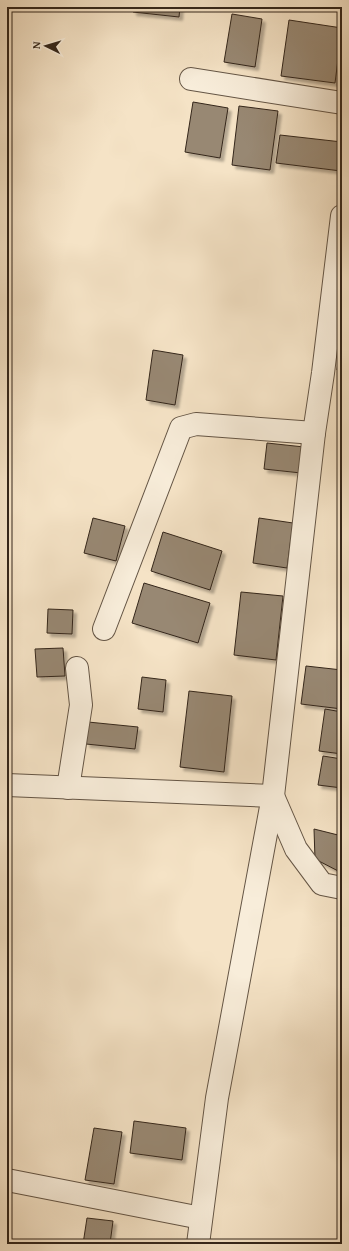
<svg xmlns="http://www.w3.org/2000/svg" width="349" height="1251" viewBox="0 0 349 1251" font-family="'Gentium Book Plus',serif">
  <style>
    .building { fill: #988873; stroke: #34261a; filter: url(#shadow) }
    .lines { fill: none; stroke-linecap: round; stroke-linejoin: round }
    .minor-casing { stroke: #645545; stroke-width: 24 }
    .minor { stroke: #f8edda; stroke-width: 22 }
  </style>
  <defs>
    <filter id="shadow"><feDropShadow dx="3.5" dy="3.5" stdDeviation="1" flood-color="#0004"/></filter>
  </defs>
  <rect width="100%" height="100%" fill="#f5e3c6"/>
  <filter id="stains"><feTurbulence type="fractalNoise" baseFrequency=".005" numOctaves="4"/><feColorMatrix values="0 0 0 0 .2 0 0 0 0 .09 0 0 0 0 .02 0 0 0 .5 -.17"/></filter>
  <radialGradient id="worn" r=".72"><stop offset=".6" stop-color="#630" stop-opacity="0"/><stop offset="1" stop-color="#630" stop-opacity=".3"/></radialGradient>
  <!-- building -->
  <g class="building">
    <path d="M133,7H180L179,17L133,12Z"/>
    <path d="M232,14L262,19L255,67L224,62Z"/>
    <path d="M289,20L342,28L335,83L281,76Z"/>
    <path d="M193,102L228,108L220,158L185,152Z"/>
    <path d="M239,106L278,111L270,170L232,165Z"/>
    <path d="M280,135L342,142L341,171L276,163Z"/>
    <path d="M341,339H342V371L337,370Z"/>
    <path d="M153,350L183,355L175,405L146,400Z"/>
    <path d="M267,443L304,447L301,473L264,469Z"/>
    <path d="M93,518L125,526L116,561L84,553Z"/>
    <path d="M259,518L293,523L287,568L253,563Z"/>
    <path d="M163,532L222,551L210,590L151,571Z"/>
    <path d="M144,583L210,603L198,643L132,623Z"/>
    <path d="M241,592L283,596L276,660L234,655Z"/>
    <path d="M48,609L73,610L72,634L47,633Z"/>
    <path d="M63,648L65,676L37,677L35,649Z"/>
    <path d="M306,666L342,670V709L301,704Z"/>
    <path d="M142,677L166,680L163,712L138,709Z"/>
    <path d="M189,691L232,696L224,772L180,767Z"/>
    <path d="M325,709L342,712V754L319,751Z"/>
    <path d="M88,722L138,727L135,749L86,744Z"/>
    <path d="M323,756L342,759V788L318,785Z"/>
    <path d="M314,829L342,836V873L315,859Z"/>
    <path d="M134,1121L186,1128L182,1160L130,1153Z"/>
    <path d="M94,1128L122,1132L114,1184L85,1180Z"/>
    <path d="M87,1218L113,1221L110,1244H83Z"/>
  </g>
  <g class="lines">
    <defs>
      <g id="minor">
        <path d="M191,79L342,103"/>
        <path d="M104,629L181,428L196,424L314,433"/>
        <path d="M7,785L273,796L296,849L322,884L342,888"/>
        <path d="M68,788L81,705L77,668"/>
        <path d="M7,1180L201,1218"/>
        <path d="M198,1244L217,1098L273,796L314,433L323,373L342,216"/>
      </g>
    </defs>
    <!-- minor casing -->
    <use href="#minor" class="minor-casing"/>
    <!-- minor -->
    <use href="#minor" class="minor"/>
  </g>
  <!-- margin -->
  <rect width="349" height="1251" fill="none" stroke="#f5e3c6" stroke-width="24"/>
  <rect x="8" y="8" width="333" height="1235" fill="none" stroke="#34261a" stroke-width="2"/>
  <rect x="12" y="12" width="325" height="1227" fill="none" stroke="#34261a"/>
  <!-- north arrow -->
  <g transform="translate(46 46) rotate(275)" stroke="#f8edda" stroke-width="3" paint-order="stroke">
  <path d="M0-3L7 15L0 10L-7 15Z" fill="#34261a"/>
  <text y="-6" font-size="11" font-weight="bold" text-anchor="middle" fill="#34261a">N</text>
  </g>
  <rect width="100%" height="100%" filter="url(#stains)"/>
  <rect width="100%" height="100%" fill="url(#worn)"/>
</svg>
